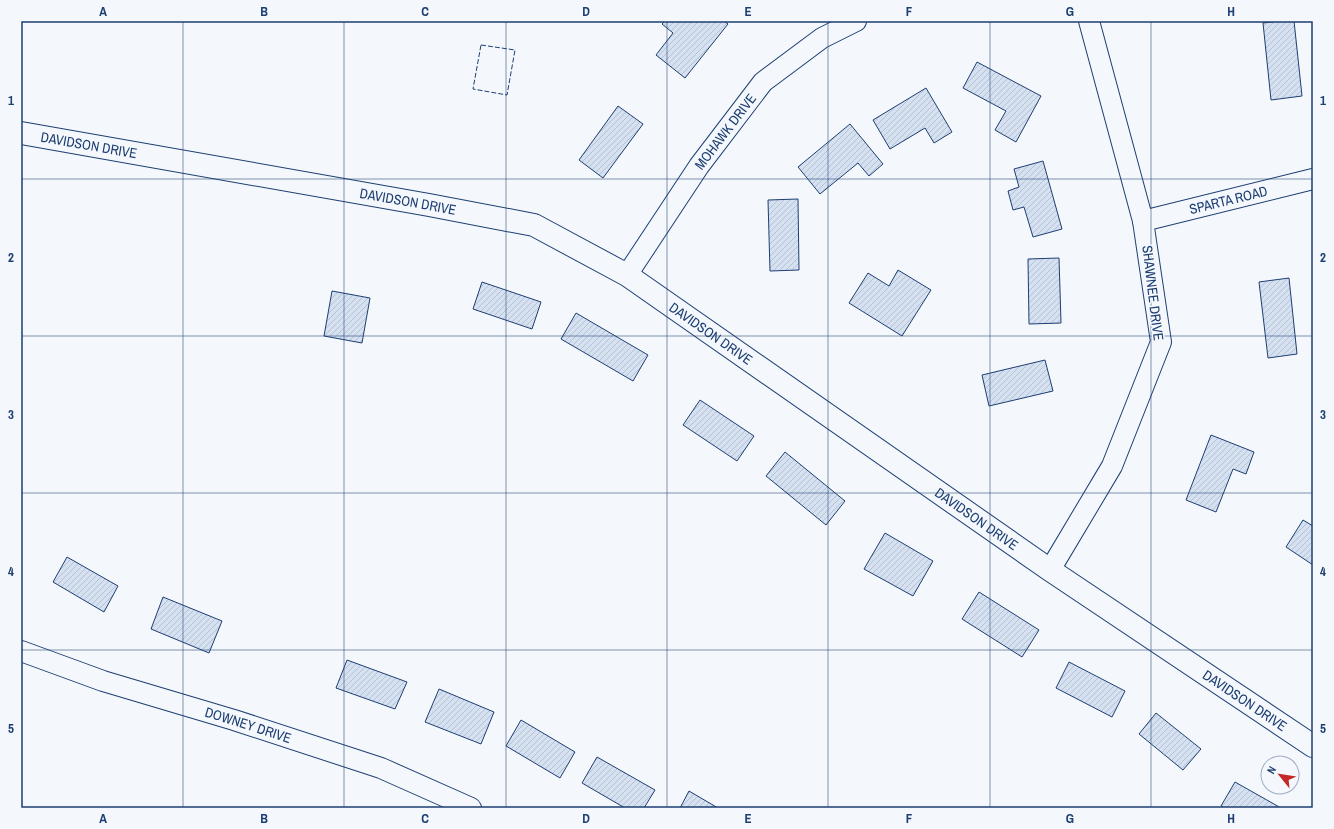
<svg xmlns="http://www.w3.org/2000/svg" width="1334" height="829" viewBox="0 0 1334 829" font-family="'Archivo Narrow',sans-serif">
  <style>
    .building { fill: url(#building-hatch); stroke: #1d3f73 }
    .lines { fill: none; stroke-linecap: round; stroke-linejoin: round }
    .minor-casing { stroke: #1d3f73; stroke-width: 22 }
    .tertiary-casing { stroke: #1d3f73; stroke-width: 24 }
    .minor { stroke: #f4f7fb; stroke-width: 20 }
    .tertiary { stroke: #f4f7fb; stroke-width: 22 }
    .fence { stroke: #1d3f73; stroke-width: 1; stroke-dasharray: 5 2; stroke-linecap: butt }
    .grid { fill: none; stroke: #1d3f73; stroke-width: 1; stroke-opacity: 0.55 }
    .labels { text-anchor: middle; stroke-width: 3; stroke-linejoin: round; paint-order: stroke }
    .street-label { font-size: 14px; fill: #1d3f73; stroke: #f4f7fb }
    .neatline { fill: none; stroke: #1d3f73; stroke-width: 1.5 }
    .grid-label { font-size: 13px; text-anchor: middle; font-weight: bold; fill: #1d3f73 }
  </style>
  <defs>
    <pattern id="building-hatch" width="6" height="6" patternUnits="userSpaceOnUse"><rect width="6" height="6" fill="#d5e0f0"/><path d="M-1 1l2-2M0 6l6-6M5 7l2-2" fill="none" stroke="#b6c1d1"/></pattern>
  </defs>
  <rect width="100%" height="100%" fill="#f4f7fb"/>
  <!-- building -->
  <g class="building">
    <path d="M665,21H724L728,24L685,78L656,55L673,33L662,24Z"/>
    <path d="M1280,21H1294L1302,96L1271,100L1263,23Z"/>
    <path d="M977,62L1041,96L1016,142L995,130L1006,111L963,88Z"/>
    <path d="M926,88L952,132L934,143L925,128L890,149L873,120Z"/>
    <path d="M618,106L643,124L603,178L579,160Z"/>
    <path d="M850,124L883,164L869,176L858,163L820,194L798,167Z"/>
    <path d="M1043,161L1062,229L1033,237L1024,207L1013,210L1008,191L1019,187L1014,169Z"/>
    <path d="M798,199L799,270L770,271L768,200Z"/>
    <path d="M1059,258L1061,323L1029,324L1028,259Z"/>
    <path d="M898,270L931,290L902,336L849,303L868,273L889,286Z"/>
    <path d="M1289,278L1297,354L1268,358L1259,282Z"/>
    <path d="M482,282L541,302L532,329L473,309Z"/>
    <path d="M332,291L370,298L362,343L324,336Z"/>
    <path d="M576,313L648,355L633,381L561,339Z"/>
    <path d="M1045,360L1053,391L989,406L982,375Z"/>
    <path d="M700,400L754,436L737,461L683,425Z"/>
    <path d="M1211,435L1254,452L1246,474L1233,469L1216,512L1186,500Z"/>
    <path d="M785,452L845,501L826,525L766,476Z"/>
    <path d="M1303,520L1313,526V565L1286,547Z"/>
    <path d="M885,533L933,561L913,596L864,569Z"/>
    <path d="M67,557L118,586L104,612L53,582Z"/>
    <path d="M979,592L1039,630L1022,657L962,619Z"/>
    <path d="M163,597L222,621L209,653L151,629Z"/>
    <path d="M347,660L407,682L395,709L336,688Z"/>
    <path d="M1069,662L1125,691L1112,717L1056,688Z"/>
    <path d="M439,689L494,712L481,744L425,722Z"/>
    <path d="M1156,713L1201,749L1183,770L1139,734Z"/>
    <path d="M521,720L575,752L560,778L506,746Z"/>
    <path d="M597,757L655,790L644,808H625L582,783Z"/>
    <path d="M1235,782L1281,808H1224L1221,806Z"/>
    <path d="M689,791L718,808H680Z"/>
  </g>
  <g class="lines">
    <defs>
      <g id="minor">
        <path id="s1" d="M1143,221L1313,179"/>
        <path id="s2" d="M627,275L699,166L763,82L822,38L856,21"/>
        <path d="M1050,570L1112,466L1161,342L1143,221L1089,21"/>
        <path id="s3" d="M21,651L103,681L234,720L381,768L471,808"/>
      </g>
      <g id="tertiary">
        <path id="s4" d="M21,133L429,205L534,225L627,275L1050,570L1313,746"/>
      </g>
    </defs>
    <!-- minor casing -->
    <use href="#minor" class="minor-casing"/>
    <!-- tertiary casing -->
    <use href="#tertiary" class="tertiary-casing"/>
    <!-- minor -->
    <use href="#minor" class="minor"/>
    <!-- tertiary -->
    <use href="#tertiary" class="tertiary"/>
    <!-- fence -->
    <path class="fence" d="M481,45L515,50L507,95L473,89Z"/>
  </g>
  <!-- grid -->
  <path class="grid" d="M183,21V808M344,21V808M506,21V808M667,21V808M828,21V808M990,21V808M1151,21V808M21,179H1313M21,336H1313M21,493H1313M21,650H1313"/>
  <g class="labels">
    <!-- street labels -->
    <g class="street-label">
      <text dy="5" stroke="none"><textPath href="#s2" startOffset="174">MOHAWK DRIVE</textPath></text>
      <text dy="5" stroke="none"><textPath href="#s4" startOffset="69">DAVIDSON DRIVE</textPath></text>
      <text dy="5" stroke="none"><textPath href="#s1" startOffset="88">SPARTA ROAD</textPath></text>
      <text dy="5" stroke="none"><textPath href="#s4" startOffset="393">DAVIDSON DRIVE</textPath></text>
      <text transform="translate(1153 293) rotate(83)" y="5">SHAWNEE DRIVE</text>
      <text dy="5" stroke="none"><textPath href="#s4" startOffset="729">DAVIDSON DRIVE</textPath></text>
      <text dy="5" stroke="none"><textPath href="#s4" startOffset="1053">DAVIDSON DRIVE</textPath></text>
      <text dy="5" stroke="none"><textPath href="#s4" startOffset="1377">DAVIDSON DRIVE</textPath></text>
      <text dy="5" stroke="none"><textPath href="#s3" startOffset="239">DOWNEY DRIVE</textPath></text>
    </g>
  </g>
  <!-- border -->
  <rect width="1334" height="829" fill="none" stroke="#f4f7fb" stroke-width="44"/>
  <!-- north arrow -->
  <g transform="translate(1280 775) rotate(300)"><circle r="19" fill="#f4f7fb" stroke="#9eadc5"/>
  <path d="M0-3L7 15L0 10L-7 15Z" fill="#c62828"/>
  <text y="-6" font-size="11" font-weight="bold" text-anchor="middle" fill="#1d3f73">N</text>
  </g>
  <rect x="22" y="22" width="1290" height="785" class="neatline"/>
  <g class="grid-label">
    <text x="103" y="16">A</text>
    <text x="264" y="16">B</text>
    <text x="425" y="16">C</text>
    <text x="586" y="16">D</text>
    <text x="748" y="16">E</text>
    <text x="909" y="16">F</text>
    <text x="1070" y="16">G</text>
    <text x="1231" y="16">H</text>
    <text x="11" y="105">1</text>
    <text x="1323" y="105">1</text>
    <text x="11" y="262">2</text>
    <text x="1323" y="262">2</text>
    <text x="11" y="419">3</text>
    <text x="1323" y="419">3</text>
    <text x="11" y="576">4</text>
    <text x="1323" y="576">4</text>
    <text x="11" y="733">5</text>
    <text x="1323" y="733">5</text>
    <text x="103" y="823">A</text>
    <text x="264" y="823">B</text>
    <text x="425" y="823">C</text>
    <text x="586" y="823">D</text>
    <text x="748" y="823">E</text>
    <text x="909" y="823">F</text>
    <text x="1070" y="823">G</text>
    <text x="1231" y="823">H</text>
  </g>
</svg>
